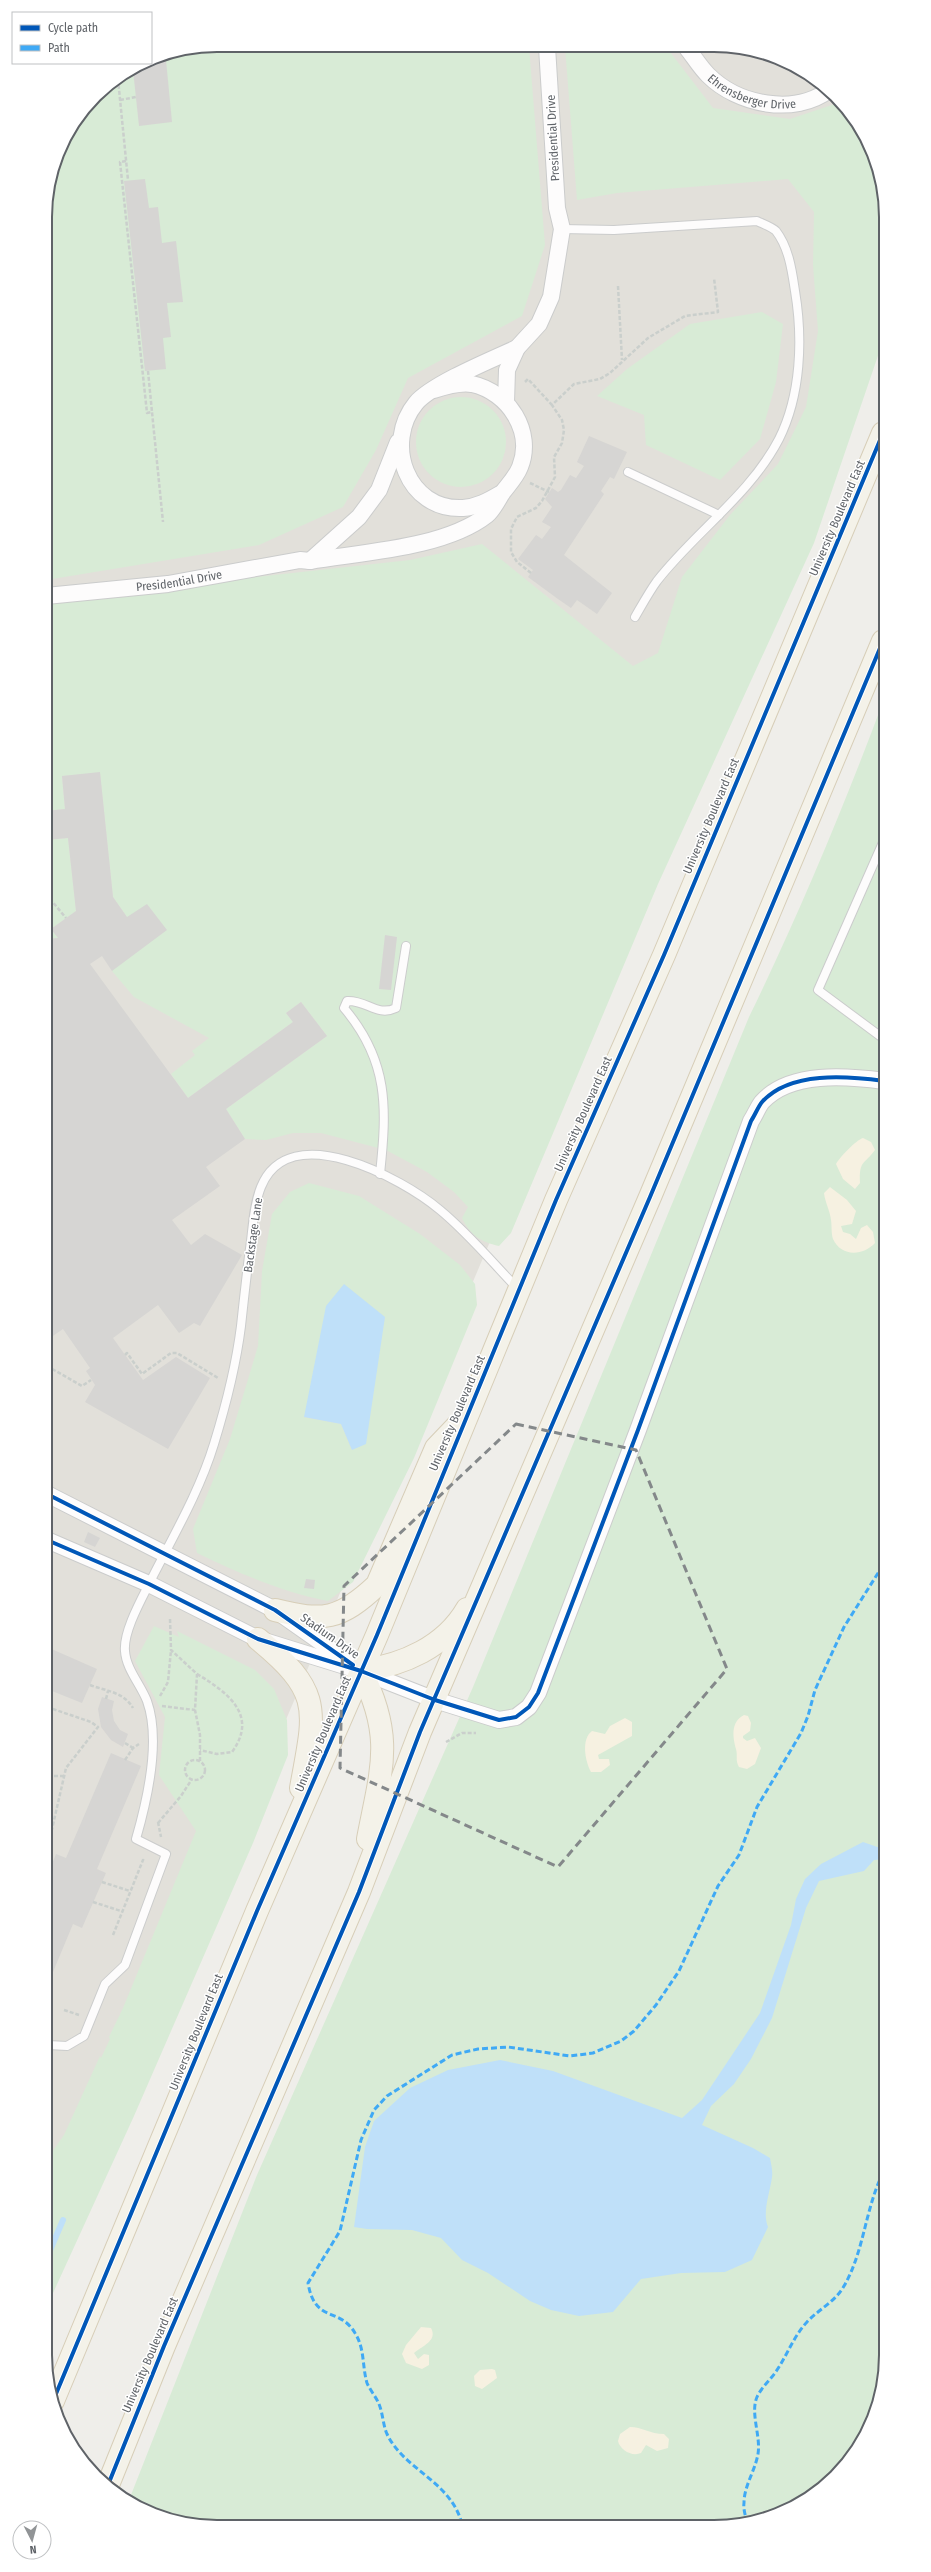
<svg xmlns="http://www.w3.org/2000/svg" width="931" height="2572" viewBox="0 0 931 2572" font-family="'Fira Sans Condensed',sans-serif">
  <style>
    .education { fill: #e2e0da }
    .green { fill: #d8ebd6; fill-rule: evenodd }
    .sand { fill: #f6f1e1 }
    .water { fill: #bfe0f9 }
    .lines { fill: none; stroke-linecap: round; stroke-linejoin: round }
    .stream { stroke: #bfe0f9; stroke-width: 6 }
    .building { fill: #d6d5d3 }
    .lane-casing { stroke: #cbcccc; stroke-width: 10 }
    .street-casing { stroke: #cbcccc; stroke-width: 18 }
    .primary-casing { stroke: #d7ceb8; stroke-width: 24 }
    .path { stroke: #cacfcc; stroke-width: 2.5; stroke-dasharray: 4 2; stroke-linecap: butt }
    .lane { stroke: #fdfcfc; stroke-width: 8 }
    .street { stroke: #fdfcfc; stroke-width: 16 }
    .primary { stroke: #f4f2e9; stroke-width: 22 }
    .quiet { stroke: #3fa9f5; stroke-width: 3; stroke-dasharray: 6 3; stroke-linecap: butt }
    .cycleway-casing { stroke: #fff; stroke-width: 6 }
    .cycleway { stroke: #0057b8; stroke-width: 4 }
    .marked { fill: none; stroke: #84888a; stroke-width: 3; stroke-dasharray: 8 5; stroke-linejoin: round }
    .labels { text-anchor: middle; stroke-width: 3; stroke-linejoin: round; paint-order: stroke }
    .street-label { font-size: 12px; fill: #5f6368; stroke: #fff }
    .rim { fill: none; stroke: #5f6368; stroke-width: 2 }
  </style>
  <rect width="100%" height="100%" fill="#efeeea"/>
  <!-- education -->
  <path class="education" d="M217,45L747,48L800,68L836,96L863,131L883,184V321L276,1743L48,2190L45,206L63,141L104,88L144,63H151L152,58Z"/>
  <!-- green -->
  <g class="green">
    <path d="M217,45L529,47L545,245L522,316L408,378L376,450L343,507L259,545L46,580L45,206L63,141L104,88L144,63H151L152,58Z"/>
    <path d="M565,47L667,48L713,108L790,119L841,102L863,131L883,184V341L814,543L658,884L511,1233L499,1246C481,1242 470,1235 462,1218L468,1207L454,1192L427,1172L386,1150L321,1133H293L266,1140L245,1139L226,1109L327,1036L301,1002L286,1013L293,1022L188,1098L171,1074L195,1055L192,1051L209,1038L134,997L112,971L127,917L113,897L100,773L62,776L65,809L46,811V600L410,560L482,544L633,666L658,653L682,577L730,515L778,464L806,407L818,331L813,265L814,212L788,179L617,193L577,200Z"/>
    <path d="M762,312L783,324L776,382L760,439L720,480L646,445L644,415L597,396L627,369L690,324Z"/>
    <circle cx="461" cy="442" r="45"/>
    <path d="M883,702L886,2366L873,2420L843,2468L800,2504L747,2524H184L141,2509L129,2500L257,2175L473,1687L749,1017C799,914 843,809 883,702Z"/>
    <path d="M68,838L76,911L51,929L58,938L46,939V840Z"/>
    <path d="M309,1183L359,1196L420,1234L460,1265L475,1284L477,1305L414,1458L353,1582L328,1601C281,1592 239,1573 197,1553L193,1529L230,1439L258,1346L262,1271L272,1214L290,1192ZM385,1317L352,1450L341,1424L304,1417Z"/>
    <path d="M154,1626L179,1637L177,1631L255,1670L274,1689L287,1720L288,1755L253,1843L134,2116L48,2304V2158L64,2135L100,2056L101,2058L110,2039L109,2037L123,2008L196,1831L159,1775L165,1717L135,1661Z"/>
  </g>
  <!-- sand -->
  <g class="sand">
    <path d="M863,1138L871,1142L875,1150C864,1165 859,1160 860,1183L855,1189L843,1179L836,1164C840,1157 856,1140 863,1138Z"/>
    <path d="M830,1187L847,1200L856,1211L852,1224L841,1226L843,1232L850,1234L856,1239L861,1228L867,1225L873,1232L875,1243C863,1256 841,1257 833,1239C831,1233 832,1226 831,1220C830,1211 825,1202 824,1193Z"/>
    <path d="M744,1715L748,1716L751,1723L750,1731L743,1736V1738L747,1741L755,1738L761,1748L755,1764L747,1769L739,1767C735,1760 738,1757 736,1749C733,1738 730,1722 744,1715Z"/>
    <path d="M625,1718L632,1722V1736L598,1755L599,1759H609L610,1765L601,1772H591C585,1761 581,1739 592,1731L605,1734L610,1726Z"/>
    <path d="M421,2327L431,2328C438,2341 422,2346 414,2353L418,2359L424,2354L429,2355V2365L422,2369L406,2363L402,2354L406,2345Z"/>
    <path d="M492,2369L495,2370L497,2378L482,2389L475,2386L474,2376L480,2370Z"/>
    <path d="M630,2427C642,2427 650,2434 664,2434L669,2439L668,2448L657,2451L646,2445L641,2453C632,2457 620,2450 618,2441L620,2434Z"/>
  </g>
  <!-- water -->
  <g class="water">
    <path d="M344,1284L385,1317L366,1444L352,1450L341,1424L304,1417L326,1306Z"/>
    <path d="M863,1842L883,1849L884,1859L874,1860L864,1871L819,1881L806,1908L772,2018L751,2059L734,2084L711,2106L702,2125L753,2148L770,2158C771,2164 773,2171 772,2177C770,2193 762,2212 768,2227L752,2260L725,2272L681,2273L641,2279L613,2312L579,2316L551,2310L530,2301L488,2273L462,2260L441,2238L412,2230L367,2229L354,2227L365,2147L374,2121L410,2088L448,2070L500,2060L553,2071L682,2118L702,2100L760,2013L791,1925L796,1899L805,1879L821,1864Z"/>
  </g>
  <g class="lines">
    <!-- stream -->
    <path class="stream" d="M48,2255L63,2220"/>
  </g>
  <!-- building -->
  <g class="building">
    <path d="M166,60L172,122L139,126L133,70L144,63Z"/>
    <path d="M145,179L149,208L158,207L162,243L176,241L183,302L167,303L171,337L163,338L166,369L145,371L124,181Z"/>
    <path d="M589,436L627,452L614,479L610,477L601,491L604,494L564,555L612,593L597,614L577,600L571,608L558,599L528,577L533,570L518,559L536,535L542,539L551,527L542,522L552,507L545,499L552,488L558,492L561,490L570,475L576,478L584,466L577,462Z"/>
    <path d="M100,772L113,897L127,917L147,904L167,930L112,971L102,956L90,964L188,1098L293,1022L286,1013L301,1002L327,1036L226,1109L245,1139L206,1167L220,1186L172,1220L191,1245L205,1234L242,1255L200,1326L194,1323L179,1333L158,1305L113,1338L143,1380L176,1357L210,1378L168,1449L85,1402L95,1385L86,1371L90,1368L63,1329L47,1340L46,939L58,938L51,929L76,911L68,838L46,840V811L65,809L62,776Z"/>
    <path d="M385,935L397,937L391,990L379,989Z"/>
    <path d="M88,1532L100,1538L95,1547L84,1542Z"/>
    <path d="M306,1579L315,1580L314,1589L304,1588Z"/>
    <path d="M47,1647L97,1669L82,1703L47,1689Z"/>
    <path d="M102,1697L114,1701L112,1710L114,1721L120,1730L128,1734L123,1747L111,1740L101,1727L98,1709Z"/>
    <path d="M111,1753L141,1766L97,1869L106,1873L82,1928L73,1924L48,1984V1874L56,1854L66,1858Z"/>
  </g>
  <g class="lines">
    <defs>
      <g id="lane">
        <path d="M562,229L614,230L757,221C763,224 772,227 776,231C789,248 792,271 795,291C803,339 801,395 779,439C750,495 695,532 657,581C649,592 642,605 635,617"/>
        <path d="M628,472L719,515"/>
        <path d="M884,840L818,990L884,1039"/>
        <path d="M380,1174C387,1108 389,1061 344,1008L347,1001C367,1000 377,1017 396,1008L406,946"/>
        <path d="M48,2045L67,2046L84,2036L105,1984L125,1965L166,1854L136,1839C147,1801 161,1740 147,1701C141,1685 126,1669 125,1651C123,1630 144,1595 153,1576C175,1533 200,1490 214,1444C226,1405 236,1366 241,1326C244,1298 247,1270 251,1241C253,1224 254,1204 261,1187C289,1117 402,1178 440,1210C468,1233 492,1262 517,1288"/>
      </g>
      <g id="street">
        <path id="s1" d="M687,48C694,57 700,67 708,75C738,105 794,116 829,90"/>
        <path d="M506,402L507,370L517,348L539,324L551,297L562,229L557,208L547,47"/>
        <path d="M500,494C488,501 477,507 463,508C407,511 383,443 416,403C432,384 493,359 517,348"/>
        <path d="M310,561L359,517L379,490L398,442"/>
        <path id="s2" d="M46,596L168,584L300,560L310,561C364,552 445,548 487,515C494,509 498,499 503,492C509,484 516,477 520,467C534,432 509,392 472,384C459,382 446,386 434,390"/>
        <path d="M47,1494L275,1610L349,1662"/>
        <path d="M47,1540L149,1584L258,1639L361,1671L435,1700L499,1720L516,1717L529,1707L538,1693L638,1430L751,1121C755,1115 758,1107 762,1102C790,1071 847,1076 884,1081"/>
      </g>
      <g id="primary">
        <path d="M275,1610C323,1622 340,1620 377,1585L436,1448L457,1426"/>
        <path d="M258,1639C324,1693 315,1710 301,1788"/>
        <path d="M361,1671C395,1738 381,1770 368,1839"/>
        <path d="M361,1671C403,1665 445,1647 467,1609"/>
        <path d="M53,2401L257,1911L377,1635L556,1200L664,955L883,433"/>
        <path d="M108,2485L164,2346L359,1892L420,1732L650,1197L883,641"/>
      </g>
    </defs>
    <!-- lane casing -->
    <use href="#lane" class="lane-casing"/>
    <!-- street casing -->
    <use href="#street" class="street-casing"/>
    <!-- primary casing -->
    <use href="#primary" class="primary-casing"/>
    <!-- path -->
    <g class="path">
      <path d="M118,79L128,180"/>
      <path d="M120,100L136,97"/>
      <path d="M126,161L120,162L147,413L152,412L163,522"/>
      <path d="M618,286L622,360"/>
      <path d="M148,371L152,412"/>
      <path d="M525,382L528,379L552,405"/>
      <path d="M530,483L549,492"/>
      <path d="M531,573L517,562L511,552V529L517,517L536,508L542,501L555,477L554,457L562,443L564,430L562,420L552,405L574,384L600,379L610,373L648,338L685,316L718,312L714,278"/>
      <path d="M46,894L66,918"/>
      <path d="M125,1355L127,1353L142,1374L171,1353H177L218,1378"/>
      <path d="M47,1366L82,1386L91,1380"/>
      <path d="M170,1619L171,1650L197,1674L195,1710L200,1735V1762"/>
      <path d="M197,1674C227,1692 259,1715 232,1752L217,1754L200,1750"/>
      <path d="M90,1685C106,1691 124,1692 133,1708"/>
      <path d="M160,1696L168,1682L171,1650"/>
      <path d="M106,1699L108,1691"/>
      <path d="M162,1706L195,1710"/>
      <path d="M47,1707L91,1722L98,1727L66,1768L52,1829"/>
      <path d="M446,1742L462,1733H476"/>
      <path d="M125,1743L133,1748"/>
      <path d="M125,1760L133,1748L139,1744"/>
      <circle cx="195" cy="1770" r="10"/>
      <path d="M48,1776H64"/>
      <path d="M48,1804L52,1829L48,1840"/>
      <path d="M158,1822L161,1837"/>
      <path d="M158,1823L181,1796L192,1779"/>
      <path d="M102,1882L130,1891"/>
      <path d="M93,1902L121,1911"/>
      <path d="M113,1935L143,1860L145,1861"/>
      <path d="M64,2010L79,2015"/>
    </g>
    <!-- lane -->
    <use href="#lane" class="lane"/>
    <!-- street -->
    <use href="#street" class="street"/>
    <!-- primary -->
    <use href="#primary" class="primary"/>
    <!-- quiet -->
    <g class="quiet">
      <path d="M462,2524C451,2481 404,2470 387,2434C383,2425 383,2414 379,2404C376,2397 370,2390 367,2383C362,2366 365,2349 355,2333C339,2306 315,2324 308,2283L340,2231L361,2140L374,2110L387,2096L452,2055L478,2049L508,2047L570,2056L593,2053L621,2041L634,2031L656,2005L679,1971L718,1886L739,1855L757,1807L801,1733L808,1716L815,1690L844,1627L885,1562"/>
      <path d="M747,2524C746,2517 743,2509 744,2503C744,2486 755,2471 758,2454C761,2436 750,2413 757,2397C761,2388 770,2380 775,2373C787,2356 793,2337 807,2322C819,2309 835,2302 844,2286C865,2250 865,2206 885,2169"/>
    </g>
    <defs>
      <g id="cycleway">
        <path d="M47,1494L275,1610L353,1665"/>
        <path d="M47,1540L149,1584L258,1639L361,1671L435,1700L499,1720L516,1717L529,1707L538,1693L638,1430L751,1121C755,1115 758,1107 762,1102C790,1071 847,1076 884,1081"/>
        <path d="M53,2401L257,1911L377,1635L556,1200L664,955L883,433"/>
        <path d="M108,2485L164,2346L359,1892L420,1732L650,1197L883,641"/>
      </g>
    </defs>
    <!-- cycleway casing -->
    <use href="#cycleway" class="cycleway-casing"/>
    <!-- cycleway -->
    <use href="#cycleway" class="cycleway"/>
  </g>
  <!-- marked area -->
  <path class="marked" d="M516,1424L636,1450L727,1669L558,1867L340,1768L344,1586Z"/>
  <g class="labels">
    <!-- street labels -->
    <g class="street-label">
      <text dy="4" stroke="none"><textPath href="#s1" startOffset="83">Ehrensberger Drive</textPath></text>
      <text transform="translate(553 138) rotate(-93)" y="4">Presidential Drive</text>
      <text transform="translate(837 518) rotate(-67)" y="4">University Boulevard East</text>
      <text dy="4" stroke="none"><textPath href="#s2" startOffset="134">Presidential Drive</textPath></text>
      <text transform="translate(711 816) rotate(-67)" y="4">University Boulevard East</text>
      <text transform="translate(583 1114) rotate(-66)" y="4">University Boulevard East</text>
      <text transform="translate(253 1235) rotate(-82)" y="4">Backstage Lane</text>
      <text transform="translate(457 1413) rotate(-67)" y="4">University Boulevard East</text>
      <text transform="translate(330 1636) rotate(35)" y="4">Stadium Drive</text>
      <text transform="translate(323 1734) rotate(-67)" y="4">University Boulevard East</text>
      <text transform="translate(196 2032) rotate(-68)" y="4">University Boulevard East</text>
      <text transform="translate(150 2355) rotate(-67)" y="4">University Boulevard East</text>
    </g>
  </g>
  <!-- crop -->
  <path d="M0 0H931V2572H0ZM217 52H714A165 165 0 0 1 879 217V2355A165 165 0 0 1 714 2520H217A165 165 0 0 1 52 2355V217A165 165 0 0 1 217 52Z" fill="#fff" fill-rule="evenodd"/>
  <path class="rim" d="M217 52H714A165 165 0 0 1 879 217V2355A165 165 0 0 1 714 2520H217A165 165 0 0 1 52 2355V217A165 165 0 0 1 217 52Z"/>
  <!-- legend -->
  <rect x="12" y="12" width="140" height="52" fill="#ffffff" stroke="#bfc1c3"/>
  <rect x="20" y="25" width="20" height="6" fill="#0057b8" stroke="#bfc1c3"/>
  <text x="48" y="32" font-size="12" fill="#5f6368">Cycle path</text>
  <rect x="20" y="45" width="20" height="6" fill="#3fa9f5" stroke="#bfc1c3"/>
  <text x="48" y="52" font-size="12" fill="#5f6368">Path</text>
  <!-- north arrow -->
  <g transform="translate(32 2540) rotate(174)"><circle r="19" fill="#ffffff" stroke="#bfc1c3"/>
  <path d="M0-3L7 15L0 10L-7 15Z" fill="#919496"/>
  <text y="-6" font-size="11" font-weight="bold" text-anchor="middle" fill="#5f6368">N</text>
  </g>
</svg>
